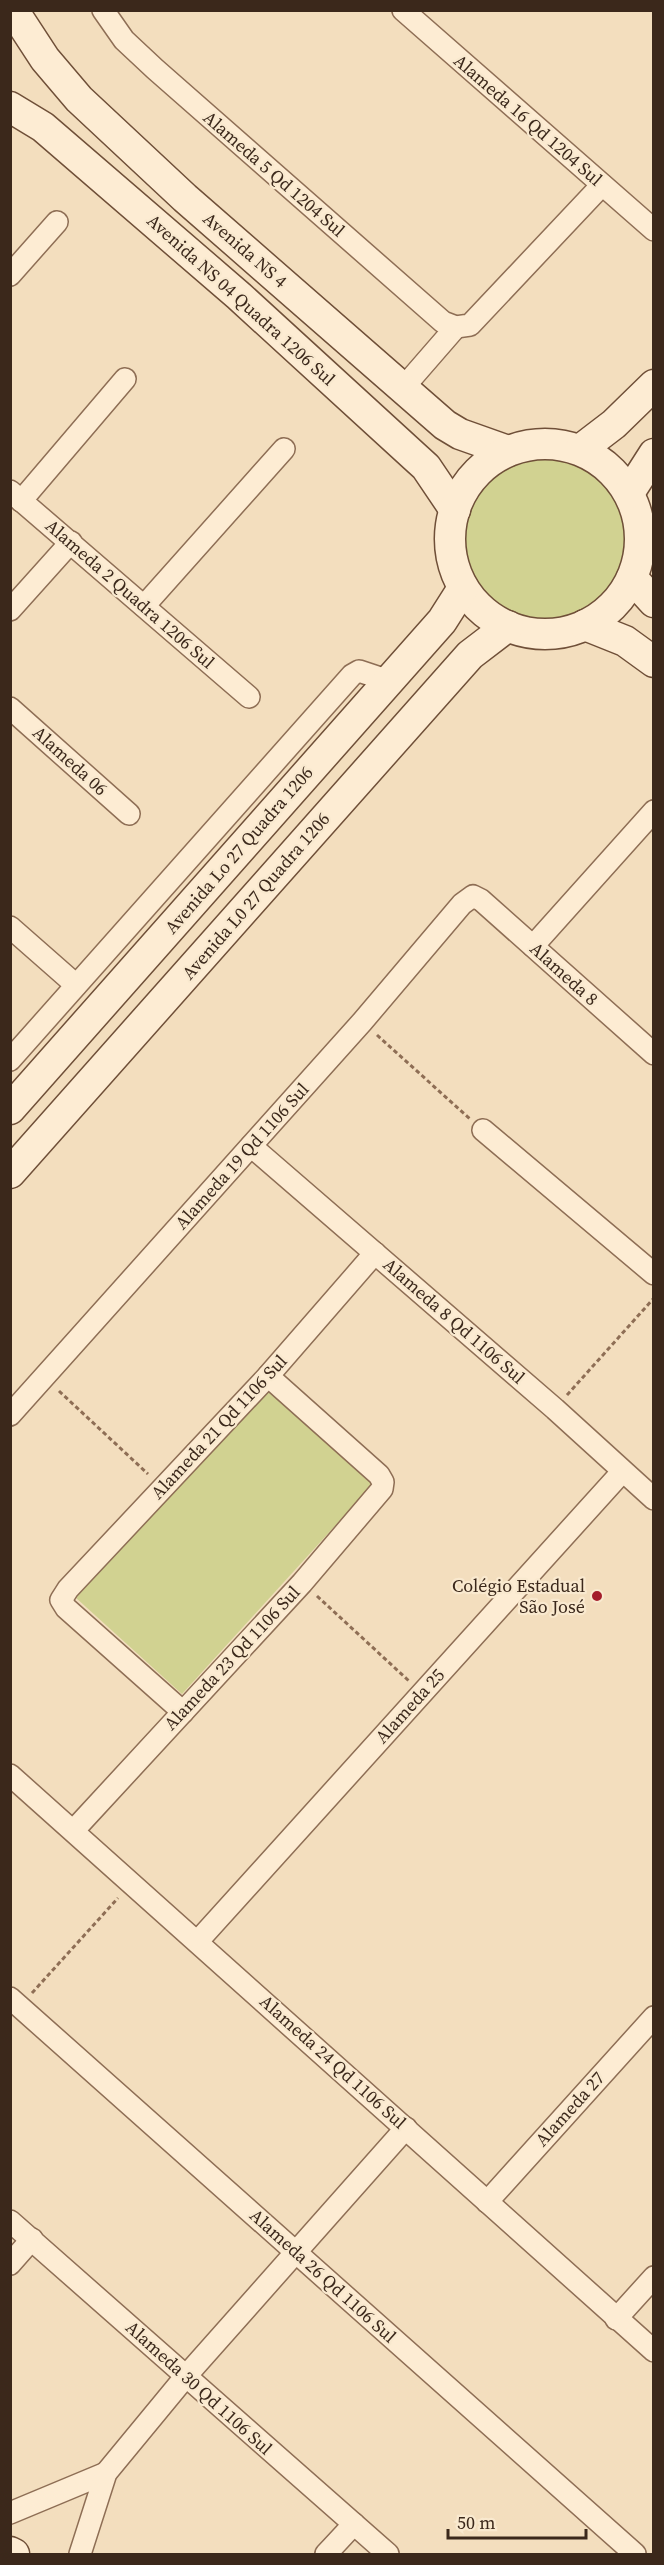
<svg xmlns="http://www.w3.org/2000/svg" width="664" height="2565" viewBox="0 0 664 2565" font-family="'Source Serif 4',serif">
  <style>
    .green { fill: #d1d291 }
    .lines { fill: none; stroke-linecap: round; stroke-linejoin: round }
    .street-casing { stroke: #8e6e55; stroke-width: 24 }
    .secondary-casing { stroke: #6f4f38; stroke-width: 33 }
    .path { stroke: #8e6e55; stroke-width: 3; stroke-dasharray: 4.5 3; stroke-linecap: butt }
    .street { stroke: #fdecd3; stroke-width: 21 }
    .secondary { stroke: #fdecd3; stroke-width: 30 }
    .poi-dot { fill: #a41d2b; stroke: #f9e9cf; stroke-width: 2 }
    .labels { text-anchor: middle; stroke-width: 4.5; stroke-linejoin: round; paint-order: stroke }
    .street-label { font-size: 18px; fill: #3b281b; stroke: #f9e9cf }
    .poi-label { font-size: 18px; fill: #3b281b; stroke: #f9e9cf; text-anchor: end }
  </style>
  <rect width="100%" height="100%" fill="#f3debe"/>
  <!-- green -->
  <g class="green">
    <path d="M580,450L629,493L632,578L585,625L527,632L463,588L455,510L475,474L508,451Z"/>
    <path d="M267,1385L374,1483L182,1694L75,1597Z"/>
  </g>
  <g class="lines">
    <defs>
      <g id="street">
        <path d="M103,10L124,40L155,69L443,322L456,327L470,325L602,185"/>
        <path d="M403,10L654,230"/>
        <path d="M10,275L57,222"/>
        <path d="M403,388L456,327"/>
        <path d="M10,491L249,697"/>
        <path d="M21,501L125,379"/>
        <path d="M144,606L284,449"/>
        <path d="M10,610L71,542"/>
        <path d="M10,708L129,814"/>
        <path d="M10,927L76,985"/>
        <path d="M533,946L654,811"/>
        <path d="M10,1060L352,675L359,671L389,681"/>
        <path d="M483,1130L654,1274"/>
        <path d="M251,1146L555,1409L654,1499"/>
        <path d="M10,1415L362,1022L462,904L473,896L481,900L654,1054"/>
        <path d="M183,1712L66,1608L61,1600L68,1589L268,1376L375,1253"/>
        <path d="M10,1775L654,2351"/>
        <path d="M74,1830L302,1583L382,1489L383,1482L379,1475L268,1376"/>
        <path d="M198,1941L622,1472"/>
        <path d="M10,1998L635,2554"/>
        <path d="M487,2202L654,2017"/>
        <path d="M10,2221L388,2554"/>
        <path d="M10,2264L32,2239"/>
        <path d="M616,2319L654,2277"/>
        <path d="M10,2513L106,2473"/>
        <path d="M80,2554L106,2473L186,2376L406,2128"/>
        <path d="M326,2554L354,2524"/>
      </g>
      <g id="secondary">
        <path d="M13,10L45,59L79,99L185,198L445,425L460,434L508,451"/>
        <path d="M10,107L43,127L239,296L415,457L426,467L455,510"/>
        <circle cx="545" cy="539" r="95"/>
        <path d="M580,450L614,424L654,385"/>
        <path d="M629,493L654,454"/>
        <path d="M632,578L654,602"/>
        <path d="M585,625L625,641L654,662"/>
        <path d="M10,1109L442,621L463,588"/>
        <path d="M10,1173L470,655L508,626"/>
        <path d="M10,2552L14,2554"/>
      </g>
    </defs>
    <!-- street casing -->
    <use href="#street" class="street-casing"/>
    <!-- secondary casing -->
    <use href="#secondary" class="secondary-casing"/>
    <!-- path -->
    <g class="path">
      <path d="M377,1035L470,1119"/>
      <path d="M59,1391L148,1474"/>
      <path d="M567,1395L654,1298"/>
      <path d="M317,1596L409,1681"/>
      <path d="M32,1993L118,1898"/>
    </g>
    <!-- street -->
    <use href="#street" class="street"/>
    <!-- secondary -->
    <use href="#secondary" class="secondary"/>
  </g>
  <!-- markers -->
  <circle class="poi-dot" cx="597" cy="1596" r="6"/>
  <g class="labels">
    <!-- street labels -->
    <g class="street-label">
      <text transform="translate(528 120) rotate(41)" y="6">Alameda 16 Qd 1204 Sul</text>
      <text transform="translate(274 174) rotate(41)" y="6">Alameda 5 Qd 1204 Sul</text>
      <text transform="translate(245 250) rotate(41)" y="6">Avenida NS 4</text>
      <text transform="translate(241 300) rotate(42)" y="6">Avenida NS 04 Quadra 1206 Sul</text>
      <text transform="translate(130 594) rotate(41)" y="6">Alameda 2 Quadra 1206 Sul</text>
      <text transform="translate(70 761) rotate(42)" y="6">Alameda 06</text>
      <text transform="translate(239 850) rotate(-49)" y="6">Avenida Lo 27 Quadra 1206</text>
      <text transform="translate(256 896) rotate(-49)" y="6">Avenida L0 27 Quadra 1206</text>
      <text transform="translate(564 974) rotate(42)" y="6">Alameda 8</text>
      <text transform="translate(242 1156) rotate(-48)" y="6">Alameda 19 Qd 1106 Sul</text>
      <text transform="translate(454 1321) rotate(41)" y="6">Alameda 8 Qd 1106 Sul</text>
      <text transform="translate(219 1427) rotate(-47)" y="6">Alameda 21 Qd 1106 Sul</text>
      <text transform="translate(232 1658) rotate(-47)" y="6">Alameda 23 Qd 1106 Sul</text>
      <text transform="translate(410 1706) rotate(-48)" y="6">Alameda 25</text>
      <text transform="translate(333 2062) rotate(42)" y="6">Alameda 24 Qd 1106 Sul</text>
      <text transform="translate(570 2109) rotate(-48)" y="6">Alameda 27</text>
      <text transform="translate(323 2276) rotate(42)" y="6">Alameda 26 Qd 1106 Sul</text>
      <text transform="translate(199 2388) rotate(42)" y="6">Alameda 30 Qd 1106 Sul</text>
    </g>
    <!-- poi labels -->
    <g class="poi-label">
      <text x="585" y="1592">Colégio Estadual<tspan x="585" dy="21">São José</tspan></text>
    </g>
  </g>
  <!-- border -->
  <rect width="664" height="2565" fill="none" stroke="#3b281b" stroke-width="24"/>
  <!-- scale -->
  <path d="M448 2529v9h138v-9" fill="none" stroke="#3b281b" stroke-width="3"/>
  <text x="457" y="2529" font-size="18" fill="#3b281b" stroke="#f9e9cf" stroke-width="4.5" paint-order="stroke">50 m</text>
</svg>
